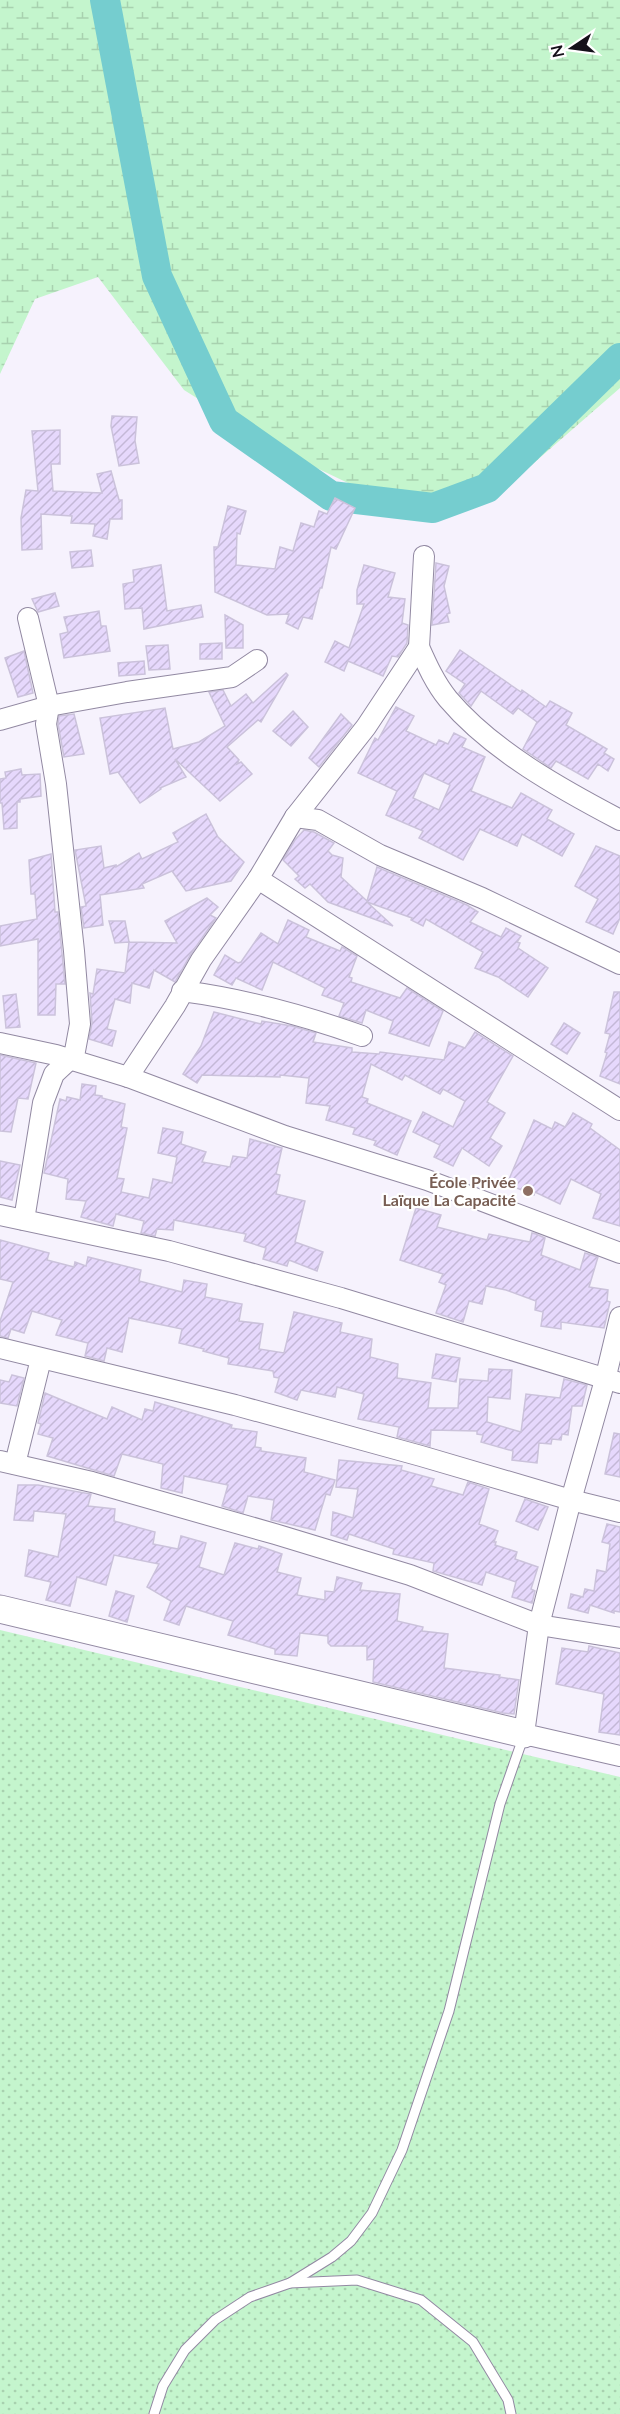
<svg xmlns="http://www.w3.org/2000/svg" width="620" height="2414" viewBox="0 0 620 2414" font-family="Lato,sans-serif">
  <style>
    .grass { fill: url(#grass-dots) }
    .wetland { fill: url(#wetland-marsh) }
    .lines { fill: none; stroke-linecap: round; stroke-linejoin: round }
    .river { stroke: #75cdcf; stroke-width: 30 }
    .building { fill: url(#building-hatch); stroke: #cbc2db; stroke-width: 1.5; fill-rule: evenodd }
    .service-casing { stroke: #9289a2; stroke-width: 11 }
    .minor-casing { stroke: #9289a2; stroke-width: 22 }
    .secondary-casing { stroke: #9289a2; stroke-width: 29 }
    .service { stroke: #fff; stroke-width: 9 }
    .minor { stroke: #fff; stroke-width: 20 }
    .secondary { stroke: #fff; stroke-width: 27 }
    .education-dot { fill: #8d6e63; stroke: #fff; stroke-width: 2 }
    .labels { text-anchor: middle; stroke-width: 4.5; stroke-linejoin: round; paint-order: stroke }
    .education-label { font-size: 16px; font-weight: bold; fill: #785e54; stroke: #fff; text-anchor: end }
  </style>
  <defs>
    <pattern id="grass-dots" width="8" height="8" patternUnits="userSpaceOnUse" patternTransform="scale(1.5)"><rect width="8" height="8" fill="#c4f5cd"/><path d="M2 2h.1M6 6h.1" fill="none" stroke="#a8d1af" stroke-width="1.8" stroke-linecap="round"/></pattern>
    <pattern id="wetland-marsh" width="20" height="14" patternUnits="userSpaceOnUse" patternTransform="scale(1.5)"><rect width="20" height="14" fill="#c4f5cd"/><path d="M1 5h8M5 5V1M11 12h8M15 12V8" fill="none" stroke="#a8d1af"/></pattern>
    <pattern id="building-hatch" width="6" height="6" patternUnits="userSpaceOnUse" patternTransform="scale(1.5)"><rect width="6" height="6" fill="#e6d8fc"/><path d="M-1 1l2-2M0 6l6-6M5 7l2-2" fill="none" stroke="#c4b8d7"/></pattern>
  </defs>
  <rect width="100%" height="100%" fill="#f6f2fd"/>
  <!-- grass -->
  <path class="grass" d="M0,1630L620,1777V2414H0Z"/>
  <!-- wetland -->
  <path class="wetland" d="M0,0H620V388L496,496L392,504L281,451L184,390L98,277L35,299L0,374Z"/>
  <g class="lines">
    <!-- river -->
    <path class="river" d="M105,0L157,276L224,421L331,496L433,508L487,488L620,358"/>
  </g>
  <!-- building -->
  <g class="building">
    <path d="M112,416L137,417L135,441L139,463L119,466L111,426Z"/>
    <path d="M60,430V464H51L53,491L102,493L97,474L111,471L119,500H122V519H110L107,539L93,536L95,524L71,523L72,516L41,514L42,549L22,550L21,518L26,490L38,491L32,431Z"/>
    <path d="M335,498L355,508L336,549L331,547L322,588H320L312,619L303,617L298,629L286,623L289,614L267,615L215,592L214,547H218L228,506L246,511L240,534L237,533L236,565L275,569L280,547L293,551L301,523L314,527L319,511L327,514Z"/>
    <path d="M91,550L93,566L72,568L70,552Z"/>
    <path d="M436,563L449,566L444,586L450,613L447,614L449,622L432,625Z"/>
    <path d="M161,565L167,611L201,605L203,617L144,629L142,608L125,609L123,584L134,582L133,570Z"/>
    <path d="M364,565L395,573L388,597L405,599L402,623L408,625L407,643L398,657L392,656L383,676L348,661L344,671L325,662L335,641L349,648L364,604H357V590Z"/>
    <path d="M55,593L59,606L38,612L32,599Z"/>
    <path d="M99,611L101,626H106L110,651L64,658L60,634L68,632L64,617Z"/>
    <path d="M225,615L243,625V648H226Z"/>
    <path d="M222,643V659H200V644Z"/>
    <path d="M168,645L170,669L149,670L146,646Z"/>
    <path d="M460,650L521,692L522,690L546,707L550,701L572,713L566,725L607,749L604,753L614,759L608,771L598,764L588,779L556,761L551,768L523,749L537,722L518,708L513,714L481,691L471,706L459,693L465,684L446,671Z"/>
    <path d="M24,651L33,693L18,697L5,658Z"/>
    <path d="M144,661L145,674L119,676L118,663Z"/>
    <path d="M286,673L288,675L261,722L258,720L227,747L239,760L237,764L241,762L252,774L220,801L175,759L186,777L160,788L161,789L140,803L118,772L110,774L100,718L165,708L173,749L199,742L225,726L209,692L223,690L231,706L246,694L253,703Z"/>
    <path d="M396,707L414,716L406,731L436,745L439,740L448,744L454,733L466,739L462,747L485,757L471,791L512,808L521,793L552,810L547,819L574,834L562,856L522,834L517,846L480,829L463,860L419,838L423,831L386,815L397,791L358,773L375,738L378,740ZM424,773L450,785L439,810L413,798Z"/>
    <path d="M293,711L308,727L291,746L273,731Z"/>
    <path d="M74,714L84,754L64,757L58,724L59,716Z"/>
    <path d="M341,714L352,725L319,767L309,758Z"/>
    <path d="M21,769L22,775L40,774L41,796L20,799V802H17V828L4,829L2,803H0V779L6,778L5,772Z"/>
    <path d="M206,814L218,837L244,862L231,881L186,891L172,871L142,884L144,888L100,895L103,925L84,928L81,907L86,906L75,850L101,846L104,868L116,865V867L139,853L142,859L178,842L173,833Z"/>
    <path d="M304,830L314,832L334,843L328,851L332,855L343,858L341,877L367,901L377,867L467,905L478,912L470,922L501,937L506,928L521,936L517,942L520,943L518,948L548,968L528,997L498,977L475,968L483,952L426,919L423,926L411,920L412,918L367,902L393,926L328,902L310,884L305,888L295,879L299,876L283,860L295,840Z"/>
    <path d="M596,846L620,856V918L613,934L586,922L598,899L575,886Z"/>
    <path d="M51,854L55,912H58L65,984H56L55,1015H38V939L0,946V926L37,919L35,894H31L29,860Z"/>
    <path d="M207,898L218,907L210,915L216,918L191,954L175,982L154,970L149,988L132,983L130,1003L115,999L107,1029L116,1031L112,1046L89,1039L92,1023L90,993L93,994L97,969L125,973L129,942L115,943L109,921H125L129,942L177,943L165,921Z"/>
    <path d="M288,920L309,930L306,937L340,951L342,947L344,948L357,956L349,977L352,978L351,982L400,998L407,988L443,1011L429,1046L389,1033L393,1021L366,1010L362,1023L339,1016L344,1003L322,995L325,988L273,962L262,990L236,978L232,985L214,975L225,955L238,963L241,962L261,933L278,944Z"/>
    <path d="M614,992H620V1084L600,1076L607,1053L605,1052L610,1034L605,1033Z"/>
    <path d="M16,994L20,1027L6,1028L3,996Z"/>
    <path d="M214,1012L261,1024L262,1021L292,1026L316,1033L313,1042L352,1048V1052L379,1054L380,1052L444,1060L449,1042L465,1048L475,1032L513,1056L487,1102L505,1113L490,1138L502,1146L489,1166L462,1148L453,1166L434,1157L440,1145L413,1132L423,1112L453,1127L465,1101L443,1089L440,1094L405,1075L402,1080L371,1064L362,1097L368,1099L367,1103L411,1121L397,1155L374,1145L376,1141L353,1134L355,1128L326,1120L330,1106L306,1103L309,1078L280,1075V1077L202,1075L197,1083L183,1074L201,1046Z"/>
    <path d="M564,1023L580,1033L567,1054L551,1044Z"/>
    <path d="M0,1055L36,1063L28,1099L18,1098L11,1132L0,1131Z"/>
    <path d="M82,1084L96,1086L95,1095L102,1096V1098L125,1104L121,1127L127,1128L117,1178L124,1179L121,1192L149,1198L153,1179L172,1183L177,1157L158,1153L163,1128L183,1132L181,1144L206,1152L202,1162L230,1167L233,1156L247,1158L250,1139L282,1148L276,1174L280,1175L276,1194L305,1201L295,1242L323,1252L317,1271L289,1260L287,1266L263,1259L266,1248L244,1241L246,1234L174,1220L173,1230L157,1229L155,1236L141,1233L144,1221L116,1214L113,1226L81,1217L86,1201L66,1199L68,1179L44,1173L60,1099L66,1101L67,1097L80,1100Z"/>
    <path d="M573,1113L592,1124L590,1128L620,1150V1226L593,1218L601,1194L571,1179L560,1204L535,1192L534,1195L507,1184L534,1120L552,1129L555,1122L565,1127Z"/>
    <path d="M0,1161L20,1165L12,1200L0,1197Z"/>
    <path d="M416,1208L441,1215L437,1227L487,1240L489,1234L530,1242L532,1233L536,1234L545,1238L541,1255L580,1270L585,1253L598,1257L589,1287L608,1290L607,1301L610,1302L604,1328L561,1322V1329L541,1326L543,1312L535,1310L536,1301L506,1290L486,1286L482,1304L469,1301L463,1322L436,1313L446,1285L439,1282L443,1274L400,1260Z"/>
    <path d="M0,1240L49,1253L47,1260L74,1267L75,1262L86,1266L88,1257L141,1270L139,1281L182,1292L184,1280L207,1284L205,1297L242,1304L239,1321L263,1324L259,1349L284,1353L294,1312L342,1323L340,1332L372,1339L370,1357L398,1364L397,1378L431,1383L428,1408H458L460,1379L488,1381L489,1369L512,1370L510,1399L488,1397L487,1422L521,1432L526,1394L560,1398L564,1379L587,1385L582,1406H572L568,1435L562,1434L561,1440L552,1439L551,1444L539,1443L537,1463L512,1460L513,1451L481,1442L483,1435L477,1434V1431L431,1430L430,1446L397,1437L399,1427L358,1419L364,1394L337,1387L335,1397L301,1390L297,1400L275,1392L279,1378L274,1377L273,1371L228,1364L229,1358L203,1351L204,1349L179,1343L182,1329L129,1318L122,1352L107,1348L104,1361L85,1356L88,1343L56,1335L62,1320L32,1311L24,1333L11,1329L8,1338L0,1336V1321L13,1282L0,1279Z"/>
    <path d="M436,1354L460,1358L456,1382L432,1378Z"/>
    <path d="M12,1375L24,1378L17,1406L0,1403V1380L9,1382Z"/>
    <path d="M45,1393L107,1419L112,1407L142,1420L145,1409L153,1411L155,1402L232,1425L231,1428L257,1432L255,1447L261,1448V1451L306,1458L304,1472L335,1480L330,1495L326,1494L315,1530L271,1520L274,1500L248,1496L243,1513L222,1506L228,1485L184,1476L182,1493L161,1488L163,1464L122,1454L114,1476L47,1456L53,1438L38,1434L41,1424L38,1423Z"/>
    <path d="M614,1433L620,1434V1477L605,1474Z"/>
    <path d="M339,1460L402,1466L401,1470L434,1479L431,1486L463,1495L468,1482L489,1489L479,1524L498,1531L494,1542H496L495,1545L517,1552L515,1559L538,1567L531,1589L535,1591L532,1603L512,1597L516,1582L486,1572L482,1585L433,1571L434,1563L393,1554L394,1549L349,1534L347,1540L331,1535L333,1512L353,1518L358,1489L336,1487Z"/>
    <path d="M18,1485H38L91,1494L88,1506L115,1509L114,1521L155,1532L153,1544L178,1549L181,1536L206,1543L199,1567L224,1575L235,1543L258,1549L259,1546L282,1554L277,1572L301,1578L297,1595L325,1600V1591L334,1592L337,1577L362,1583L360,1590L400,1594L397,1621L423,1627L422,1631L448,1634L444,1668L500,1675L499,1677L519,1680L514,1714L503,1713L373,1682L374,1659L367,1660V1646H331L328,1643V1636L300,1633L297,1656L275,1654V1649L228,1635L233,1621L186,1606L179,1625L164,1620L171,1601L147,1587L159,1564L114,1555L106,1585L77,1577L70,1606L46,1600L51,1582L25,1576L29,1550L58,1557L66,1514L34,1511L33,1521L14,1520Z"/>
    <path d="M525,1499L548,1507L538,1530L516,1521Z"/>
    <path d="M607,1524L620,1527V1612L614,1611V1613L590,1605L588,1613L568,1608L571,1594L583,1597L585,1589L594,1591L597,1570L606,1572L610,1544L602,1542Z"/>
    <path d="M116,1591L134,1596L127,1622L109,1616Z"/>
    <path d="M589,1646L620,1653V1735L599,1732L604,1694L556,1684L562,1648L588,1652Z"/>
  </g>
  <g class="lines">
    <defs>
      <g id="service">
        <path d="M290,2283L332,2257L351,2241L372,2213L402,2150L449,2011L500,1804L523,1738"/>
        <path d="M154,2414L163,2386L185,2350L215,2320L250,2297L290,2283L357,2280L421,2300L473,2342L508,2400L511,2414"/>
      </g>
      <g id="minor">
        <path d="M419,647C427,665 435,683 448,699C492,751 561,789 620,820"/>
        <path d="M0,720L49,706L127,692L232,677L257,660"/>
        <path d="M295,817L318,820L380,855L482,898L620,964"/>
        <path d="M258,879L620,1110"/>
        <path d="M182,991C244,999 303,1015 362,1036"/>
        <path d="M0,1043L56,1055L128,1077L285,1136L427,1180L620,1253"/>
        <path d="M128,1077L175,1006L201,960L258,879L295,817L366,727L419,647L424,556"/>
        <path d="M0,1215L169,1251L341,1298L620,1383"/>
        <path d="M24,1220L43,1103L54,1074L69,1060L75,1051L80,1024L74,951L56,784L46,724L49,706L28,618"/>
        <path d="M620,1317L605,1380L571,1500L539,1625L524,1734L620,1756"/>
        <path d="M0,1348L235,1405L421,1456L571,1500L620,1512"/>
        <path d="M0,1461L92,1482L275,1534L410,1575L539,1625L620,1638"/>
        <path d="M15,1464L41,1359"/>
      </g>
      <path id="secondary" d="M0,1609L524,1734"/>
    </defs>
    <!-- service casing -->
    <use href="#service" class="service-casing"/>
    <!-- minor casing -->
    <use href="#minor" class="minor-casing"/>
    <!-- secondary casing -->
    <use href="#secondary" class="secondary-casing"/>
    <!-- service -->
    <use href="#service" class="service"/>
    <!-- minor -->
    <use href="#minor" class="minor"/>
    <!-- secondary -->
    <use href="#secondary" class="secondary"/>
  </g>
  <!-- markers -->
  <circle class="education-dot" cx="528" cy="1191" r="6"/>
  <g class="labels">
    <!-- education labels -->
    <g class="education-label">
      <text x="516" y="1188">École Privée<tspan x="516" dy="18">Laïque La Capacité</tspan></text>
    </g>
  </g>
  <!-- north arrow -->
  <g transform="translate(572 48) rotate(257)" stroke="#ffffff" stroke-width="4.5" paint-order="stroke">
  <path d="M0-4.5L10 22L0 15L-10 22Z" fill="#15111a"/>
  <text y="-9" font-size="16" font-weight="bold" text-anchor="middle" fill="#15111a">N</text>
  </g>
</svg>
